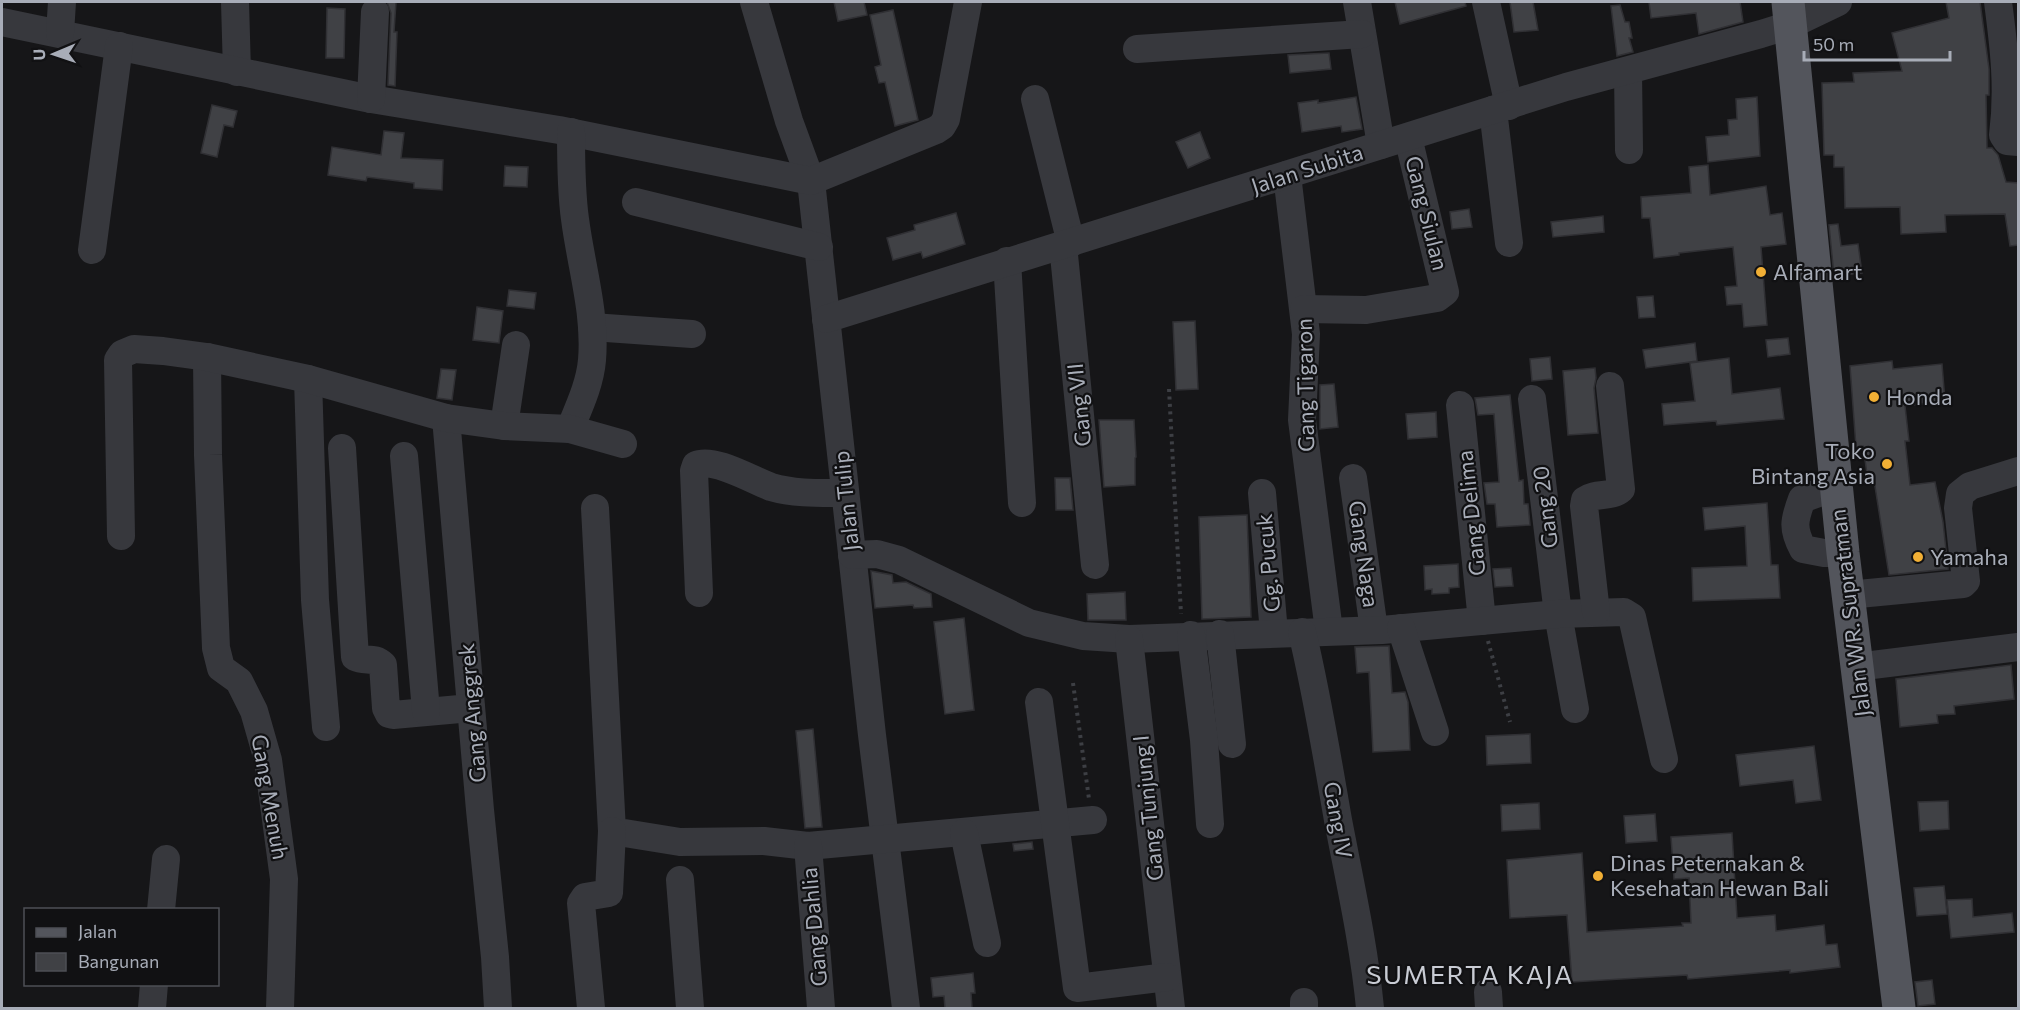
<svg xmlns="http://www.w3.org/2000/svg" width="2020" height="1010" viewBox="0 0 2020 1010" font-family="Commissioner,sans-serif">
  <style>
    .building { fill: #404145; stroke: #303034; stroke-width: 1.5 }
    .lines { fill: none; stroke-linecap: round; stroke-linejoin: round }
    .path { stroke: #3d3f44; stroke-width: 4; stroke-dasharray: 3 4.5; stroke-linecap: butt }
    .minor { stroke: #37383d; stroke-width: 28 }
    .major { stroke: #53555c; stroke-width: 33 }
    .poi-dot { fill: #f1af35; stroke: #111113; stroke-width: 2 }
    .labels { text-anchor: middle; stroke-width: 4.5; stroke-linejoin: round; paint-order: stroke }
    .street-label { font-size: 22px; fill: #a8adb8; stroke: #111113 }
    .poi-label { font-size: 22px; fill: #a8adb8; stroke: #111113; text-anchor: start }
    .quarter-label { font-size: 26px; letter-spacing: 1.5px; fill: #c9ccd4; stroke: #111113 }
  </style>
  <rect width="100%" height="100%" fill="#161618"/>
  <!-- building -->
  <g class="building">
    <path d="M387,2H396L394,32H397L395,86L388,85L391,13Z"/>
    <path d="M834,2H864L867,15L838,21Z"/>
    <path d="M1395,2H1465L1466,6L1400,24Z"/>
    <path d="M1510,2H1533L1538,30L1514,32Z"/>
    <path d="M1649,2H1740L1743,22L1699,34L1696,13L1651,18Z"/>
    <path d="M1946,2H1980L1989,69V95H1986L1987,148H1992L1998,155L2006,182L2019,183V245L2010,246L2005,214L1945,215L1946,232L1901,234L1900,207L1845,208L1844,167H1834V155H1824L1822,83L1854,82L1853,73L1902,71L1892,33L1949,18Z"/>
    <path d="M1620,5L1625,22H1629L1632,38H1629L1633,52L1617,56L1611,6Z"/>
    <path d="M327,8L345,9L344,58H326Z"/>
    <path d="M893,10L918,120L895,126L885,82L879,83L875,67L881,65L870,15Z"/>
    <path d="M1329,53L1331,69L1290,73L1288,55Z"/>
    <path d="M1356,97L1362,129L1342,132L1341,126L1302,132L1298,103L1318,100V103Z"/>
    <path d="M1757,97L1760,156L1708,162L1706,137L1729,135L1728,120L1737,119L1736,99Z"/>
    <path d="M212,105L237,111L233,127L224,125L217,157L201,153Z"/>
    <path d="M384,131L404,133L401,158L443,160L442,190L414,188V183L367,177L366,181L328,175L332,147L381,155Z"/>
    <path d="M1200,132L1210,158L1188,168L1176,142Z"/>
    <path d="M1708,165L1710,195L1766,186L1770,215L1782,213L1786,244L1761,247L1767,325L1744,327L1742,304L1727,305L1725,287L1737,286L1733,247L1679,253V255L1654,258L1650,218H1642L1641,197L1691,193L1689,167Z"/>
    <path d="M505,166L528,167L527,187L504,186Z"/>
    <path d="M1469,209L1472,227L1452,229L1450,212Z"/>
    <path d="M956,213L965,244L923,258L921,252L893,260L887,238L915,230L914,225Z"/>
    <path d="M1603,216L1604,232L1553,237L1551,222Z"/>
    <path d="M1838,224L1841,246L1858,244L1862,273L1834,276L1829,225Z"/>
    <path d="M509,290L536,293L534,309L507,306Z"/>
    <path d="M1653,296L1655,317L1639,318L1637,297Z"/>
    <path d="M477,307L503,311L499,343L473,340Z"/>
    <path d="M1195,321L1198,389L1176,390L1173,322Z"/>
    <path d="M1788,338L1790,354L1768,357L1766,340Z"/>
    <path d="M1695,343L1697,361L1646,368L1643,350Z"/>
    <path d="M1550,357L1552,379L1532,381L1530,359Z"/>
    <path d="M1729,358L1732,394L1780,388L1784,419L1717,425L1716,421L1664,425L1662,404L1695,401L1690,363Z"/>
    <path d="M1892,361L1893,369L1942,364L1945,401L1905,406L1909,441H1905L1910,485L1935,482L1943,522L1948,569L1889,575L1874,480L1868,481L1863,446L1856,447L1850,366Z"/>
    <path d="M1595,368L1596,378L1594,388L1598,433L1568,435L1563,371Z"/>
    <path d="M441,369L456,370L452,400L437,398Z"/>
    <path d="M1334,384L1338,427L1320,429V385Z"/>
    <path d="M1510,395L1519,481L1523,480L1524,504H1528L1530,525L1497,527L1495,504H1487L1484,483L1499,482L1494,414L1478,415L1475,398Z"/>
    <path d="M1436,412L1437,437L1408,439L1406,414Z"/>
    <path d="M1099,420H1134L1136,457L1135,458V485L1104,487Z"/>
    <path d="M1055,478H1070L1073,510H1056Z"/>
    <path d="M1767,503L1771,565H1778L1780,598L1693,601L1692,568L1747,566L1745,526L1705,530L1703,508Z"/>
    <path d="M1247,515L1251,617L1202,619L1199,517Z"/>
    <path d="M1458,564L1459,587L1449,588V593L1432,594V589L1425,590L1424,566Z"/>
    <path d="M1511,568L1513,586L1495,587L1493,569Z"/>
    <path d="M871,571L892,575L893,583L906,582L931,594L932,607L914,608L913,605L875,608Z"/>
    <path d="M1125,592L1126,620H1088L1087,594Z"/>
    <path d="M964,618L974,710L945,714L934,622Z"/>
    <path d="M1389,646L1392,693L1405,692L1408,702L1410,750L1373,752L1369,672L1357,673L1355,647Z"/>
    <path d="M2011,665L2014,699L1954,706L1955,714L1937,715L1938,723L1900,727L1896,679Z"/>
    <path d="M813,729L822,827L805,828L796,731Z"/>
    <path d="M1530,734L1531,763L1487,765L1486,736Z"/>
    <path d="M1814,746L1821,800L1796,803L1793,780L1740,786L1736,755Z"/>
    <path d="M1948,801L1949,829L1920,831L1918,802Z"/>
    <path d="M1539,803L1540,829L1502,831L1501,805Z"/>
    <path d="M1655,814L1657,841L1626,843L1624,816Z"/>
    <path d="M1732,833L1737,918L1775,915L1776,931L1824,925L1826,945L1837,944L1840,967L1790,973V970L1688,979L1687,975L1572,982L1567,915L1510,918L1507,860L1582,853L1587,932L1683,926L1682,923H1691L1689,878L1674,879L1671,837Z"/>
    <path d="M1032,842L1033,849L1014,851L1013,844Z"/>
    <path d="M1944,886L1947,914L1917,916L1914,888Z"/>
    <path d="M1972,899L1973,917L2012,913L2014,932L1951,938L1947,900Z"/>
    <path d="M973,973L975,993H971L972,1008H945L944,996L933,997L931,978Z"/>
    <path d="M1932,980L1935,1004L1918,1006L1915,982Z"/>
  </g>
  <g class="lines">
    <!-- path -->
    <g class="path">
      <path d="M1169,389L1181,614"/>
      <path d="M1488,641L1510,722"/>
      <path d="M1073,683L1089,799"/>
    </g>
    <!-- minor -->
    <g class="minor">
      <path d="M235,2L237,72"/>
      <path d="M754,2L789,121L811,181L872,735L906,1008"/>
      <path d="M1357,2L1381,145"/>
      <path d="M1486,2L1509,106"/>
      <path d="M1998,2C2004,47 2009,89 2003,135L2007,141L2018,142"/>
      <path d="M2,22L371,99L559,130L811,181L936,130L942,126L946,119L968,2"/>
      <path d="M60,33L62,2"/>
      <path d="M1137,49L1362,34"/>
      <path d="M1628,71L1629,150"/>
      <path d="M371,99L375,12"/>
      <path d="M1035,99L1071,243"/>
      <path d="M1493,110L1509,243"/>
      <path d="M1287,175L1306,334L1302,420L1329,631"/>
      <path d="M636,202L819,247"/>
      <path d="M1063,245L1095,565"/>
      <path d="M92,250L119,46"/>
      <path d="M1007,261L1022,503"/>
      <path d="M1304,309L1366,310L1437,298L1445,292L1408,137"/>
      <path d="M826,319L1566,87L1761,34L1790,25L1838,2"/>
      <path d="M592,327L692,334"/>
      <path d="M207,357L208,455L216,648L221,668L239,681L254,711L268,760L284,879L280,1008"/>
      <path d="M308,379L315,600L326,727"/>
      <path d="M1532,399L1558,614L1575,709"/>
      <path d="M1460,405L1482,621"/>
      <path d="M446,418L480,810L495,957L498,1008"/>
      <path d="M504,426L516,345"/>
      <path d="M570,429C579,407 590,384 592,360C596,313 581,266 575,219C571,191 571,161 571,132"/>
      <path d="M342,448L355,657C365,662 374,656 383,665L386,708L389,714L393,715L471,708"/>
      <path d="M404,456L426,711"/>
      <path d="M1353,478L1374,630"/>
      <path d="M1836,490L1821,492L1802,499C1794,520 1792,529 1803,549L1824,553H1843"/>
      <path d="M1262,493L1274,633"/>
      <path d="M595,508L612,831L680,842L764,841L808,846L1093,820"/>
      <path d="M121,536L118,360L122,354L134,349L163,351L207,357L308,379L446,418L504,426L570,429L623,444"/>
      <path d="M852,555L877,554L899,560L1029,623L1083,636L1129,639L1382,630L1558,614L1624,612L1632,617L1664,759"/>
      <path d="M699,593L694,471L696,465C714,457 752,480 771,487C795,494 820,493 845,493"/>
      <path d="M1848,595L1963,584L1966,581L1958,508L1960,494L1970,486L2018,471"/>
      <path d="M1596,612L1584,506L1585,500C1596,492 1611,498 1621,489L1610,386"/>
      <path d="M1401,628L1435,732"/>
      <path d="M1302,632C1317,694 1327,757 1338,820C1350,883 1364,945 1370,1008"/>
      <path d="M1220,634L1232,744"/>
      <path d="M1191,635L1204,740L1210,824"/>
      <path d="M1129,639L1171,1008"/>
      <path d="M1856,667L2018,647"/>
      <path d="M1039,702L1077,988L1167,977"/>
      <path d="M964,833L987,943"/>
      <path d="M808,846L821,1008"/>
      <path d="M680,880L690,1008"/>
      <path d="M161,910L166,859"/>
      <path d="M1488,992L1489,1008"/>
      <path d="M1304,1002V1008"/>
      <path d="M152,1008L154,984"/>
      <path d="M591,1008L581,903L585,897L609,893L612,831"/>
    </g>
    <!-- major -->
    <path class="major" d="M1788,2L1843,553L1899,1008"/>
  </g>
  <!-- markers -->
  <g class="poi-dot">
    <circle cx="1761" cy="272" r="6"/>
    <circle cx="1874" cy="397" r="6"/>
    <circle cx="1887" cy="464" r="6"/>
    <circle cx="1918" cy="557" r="6"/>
    <circle cx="1598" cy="876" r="6"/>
  </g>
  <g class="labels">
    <!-- street labels -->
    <g class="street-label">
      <text transform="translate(1307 169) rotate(-18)" y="8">Jalan Subita</text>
      <text transform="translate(1427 213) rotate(76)" y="8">Gang Siulan</text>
      <text transform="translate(1305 385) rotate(-91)" y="8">Gang Tigaron</text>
      <text transform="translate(1079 405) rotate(-96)" y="8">Gang VII</text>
      <text transform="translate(846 501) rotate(-96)" y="8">Jalan Tulip</text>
      <text transform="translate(1545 507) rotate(-97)" y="8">Gang 20</text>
      <text transform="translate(1471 513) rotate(-96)" y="8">Gang Delima</text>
      <text transform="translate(1364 554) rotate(82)" y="8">Gang Naga</text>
      <text transform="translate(1268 563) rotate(-95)" y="8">Gg. Pucuk</text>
      <text transform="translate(1850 613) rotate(-97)" y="8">Jalan WR. Supratman</text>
      <text transform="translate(472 713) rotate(-95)" y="8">Gang Anggrek</text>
      <text transform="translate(270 797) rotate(80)" y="8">Gang Menuh</text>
      <text transform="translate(1148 808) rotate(-96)" y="8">Gang Tunjung I</text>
      <text transform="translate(1338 820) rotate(80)" y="8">Gang IV</text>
      <text transform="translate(814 927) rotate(-95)" y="8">Gang Dahlia</text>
    </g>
    <!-- poi labels -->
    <g class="poi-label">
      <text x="1773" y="280">Alfamart</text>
      <text x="1886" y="405">Honda</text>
      <text x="1875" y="459" text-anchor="end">Toko<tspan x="1875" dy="25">Bintang Asia</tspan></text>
      <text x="1930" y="565">Yamaha</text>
      <text x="1610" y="871">Dinas Peternakan &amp;<tspan x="1610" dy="25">Kesehatan Hewan Bali</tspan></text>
    </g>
    <!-- quarter labels -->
    <g class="quarter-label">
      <text x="1470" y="984">SUMERTA KAJA</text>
    </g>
  </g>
  <!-- border -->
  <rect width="2020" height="1010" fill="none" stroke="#a8adb8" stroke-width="6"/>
  <!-- legend -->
  <rect x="24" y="908" width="195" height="78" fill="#111113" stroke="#4d4f55" stroke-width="1.5"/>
  <rect x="36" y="928" width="30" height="9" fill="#53555c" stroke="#4d4f55" stroke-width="1.5"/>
  <text x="78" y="938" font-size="18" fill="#a8adb8">Jalan</text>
  <rect x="36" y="953" width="30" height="18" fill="#404145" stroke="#4d4f55" stroke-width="1.5"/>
  <text x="78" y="968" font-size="18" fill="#a8adb8">Bangunan</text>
  <!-- north arrow -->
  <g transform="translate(54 54) rotate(268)" stroke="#111113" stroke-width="4.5" paint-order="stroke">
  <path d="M0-4.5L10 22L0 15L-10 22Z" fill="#a8adb8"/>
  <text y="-9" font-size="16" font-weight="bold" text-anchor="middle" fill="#a8adb8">U</text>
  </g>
  <!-- scale -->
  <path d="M1804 51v9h146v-9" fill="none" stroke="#a8adb8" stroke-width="3"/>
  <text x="1813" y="51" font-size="18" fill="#a8adb8" stroke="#111113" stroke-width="4.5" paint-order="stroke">50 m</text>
</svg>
